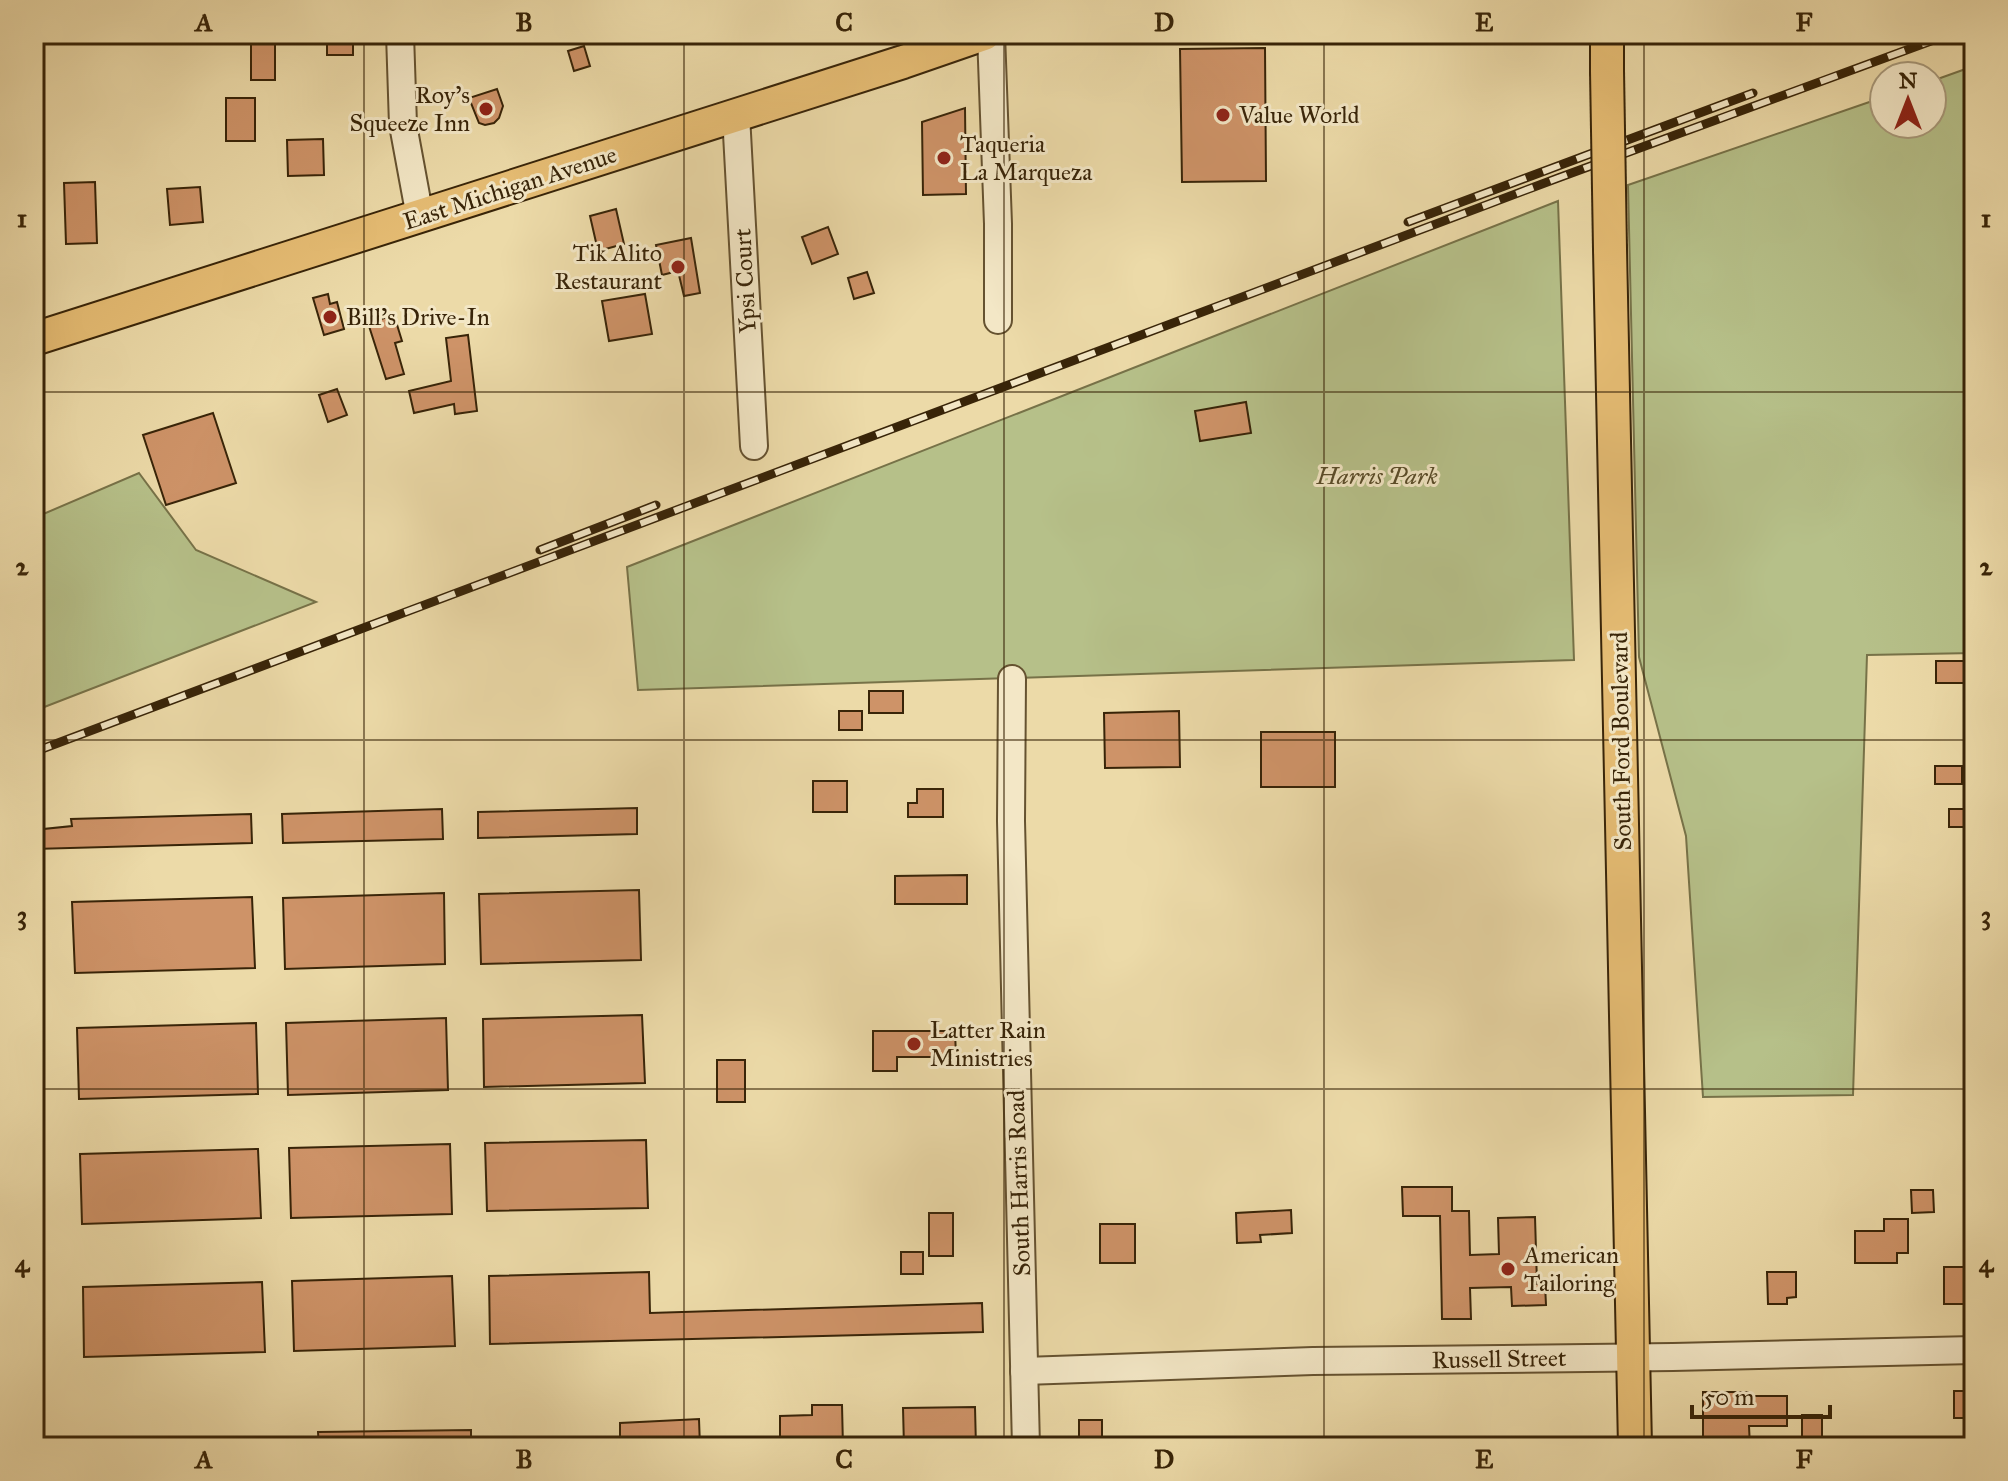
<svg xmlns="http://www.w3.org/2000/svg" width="2008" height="1481" viewBox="0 0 2008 1481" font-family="'IM FELL Great Primer',serif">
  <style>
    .green { fill: #b6c089; stroke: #777248; stroke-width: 2 }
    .building { fill: #ce9368; stroke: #382408; stroke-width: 2 }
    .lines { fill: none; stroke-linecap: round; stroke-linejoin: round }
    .minor-casing { stroke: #655230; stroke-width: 30 }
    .major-casing { stroke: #382408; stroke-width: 36 }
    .minor { stroke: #f3e7c6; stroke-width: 26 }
    .major { stroke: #e6bd74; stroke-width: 32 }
    .rail-casing { stroke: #382408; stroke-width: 9 }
    .rail { stroke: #f3e7c6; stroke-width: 6; stroke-dasharray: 18; stroke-linecap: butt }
    .major-bridge-casing { stroke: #382408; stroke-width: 36; stroke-linecap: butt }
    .major-bridge { stroke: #e6bd74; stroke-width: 32 }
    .grid { fill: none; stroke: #382408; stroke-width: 2; stroke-opacity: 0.55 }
    .poi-dot { fill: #8f2418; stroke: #f3e7c6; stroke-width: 3 }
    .labels { text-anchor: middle; stroke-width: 6; stroke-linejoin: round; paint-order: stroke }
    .poi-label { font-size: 24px; fill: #382408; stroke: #f3e7c6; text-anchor: start }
    .street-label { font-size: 24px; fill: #382408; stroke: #f3e7c6 }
    .park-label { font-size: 24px; font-style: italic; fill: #584b28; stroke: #f3e7c6 }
    .neatline { fill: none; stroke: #382408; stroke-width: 3 }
    .grid-label { font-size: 26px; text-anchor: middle; font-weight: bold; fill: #382408 }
  </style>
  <rect width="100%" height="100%" fill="#ecdaa8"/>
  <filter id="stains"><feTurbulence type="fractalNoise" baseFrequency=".0025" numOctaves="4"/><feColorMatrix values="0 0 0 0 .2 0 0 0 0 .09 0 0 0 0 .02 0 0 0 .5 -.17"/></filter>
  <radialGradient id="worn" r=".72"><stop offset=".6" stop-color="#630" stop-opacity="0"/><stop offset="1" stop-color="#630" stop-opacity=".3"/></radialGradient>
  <!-- green -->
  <g class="green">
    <path d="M1974,66V653L1867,655L1853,1095L1703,1097L1686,836L1639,657L1628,185L1884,97V124H1932V81Z"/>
    <path d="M1558,201L1574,660L638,690L627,567Z"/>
    <path d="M139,473L196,550L316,602L34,711V664L36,663L34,652V518Z"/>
  </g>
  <!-- building -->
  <g class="building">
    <rect x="251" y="34" width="24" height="46"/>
    <rect x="327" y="34" width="26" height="21"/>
    <path d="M584,46L590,66L574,71L568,51Z"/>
    <path d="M1265,48L1266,181L1182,182L1180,49Z"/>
    <path d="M497,89L503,106L499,118L494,123L485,125L479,123L469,98Z"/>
    <rect x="226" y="98" width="29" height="43"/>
    <path d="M965,108L966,194L923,195L922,122Z"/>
    <path d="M323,139L324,175L288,176L287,140Z"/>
    <path d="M95,182L97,243L66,244L64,183Z"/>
    <path d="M200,187L203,222L170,225L167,189Z"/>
    <path d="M616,209L624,244L598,251L590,216Z"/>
    <path d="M828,227L838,254L812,264L802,237Z"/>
    <path d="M691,238L700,293L684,296L678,271L662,275L656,245Z"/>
    <path d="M867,272L874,293L854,299L848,278Z"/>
    <path d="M328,294L330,304L337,302L344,329L324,335L313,298Z"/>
    <path d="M645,294L652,334L609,341L602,301Z"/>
    <path d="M394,315L402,341L395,343L404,374L386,379L368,323Z"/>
    <path d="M468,335L477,411L455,414L454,404L414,413L409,391L451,381L446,338Z"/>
    <path d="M337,389L347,415L328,422L319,395Z"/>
    <path d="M1246,402L1251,433L1200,441L1195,411Z"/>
    <path d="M213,413L236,483L166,505L143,435Z"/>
    <rect x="1936" y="661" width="30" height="22"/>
    <rect x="869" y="691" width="34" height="22"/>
    <rect x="839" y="711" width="23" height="19"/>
    <path d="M1179,711L1180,767L1105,768L1104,713Z"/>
    <rect x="1261" y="732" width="74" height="55"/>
    <rect x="1935" y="766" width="27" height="18"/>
    <rect x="813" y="781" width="34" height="31"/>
    <path d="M917,789H943V817H908V803H917Z"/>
    <path d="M637,808V834L478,838V812Z"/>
    <path d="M442,809L443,839L283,843L282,814Z"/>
    <rect x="1949" y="809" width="25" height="18"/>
    <path d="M251,814L252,843L34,849V830L72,826L71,819Z"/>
    <path d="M967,875V904H895V876Z"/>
    <path d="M639,890L641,960L481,964L479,894Z"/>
    <path d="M444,893L445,964L285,969L283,898Z"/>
    <path d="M252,897L255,968L75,973L72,902Z"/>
    <path d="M642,1015L645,1083L484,1087L483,1019Z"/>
    <path d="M446,1018L448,1090L288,1095L286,1023Z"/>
    <path d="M256,1023L258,1094L79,1099L77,1028Z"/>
    <path d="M873,1031H955L956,1057H897V1071H873Z"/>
    <rect x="717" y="1060" width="28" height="42"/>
    <path d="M646,1140L648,1208L487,1211L485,1143Z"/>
    <path d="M450,1144L452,1214L291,1218L289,1148Z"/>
    <path d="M258,1149L261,1218L82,1224L80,1154Z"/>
    <path d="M1402,1187H1452V1211H1469L1470,1255L1499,1254L1498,1218L1535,1217L1537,1284H1545L1546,1305L1512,1306L1511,1287L1470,1288L1471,1319H1442L1440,1216H1403Z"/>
    <path d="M1911,1190H1933L1934,1212L1912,1213Z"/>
    <path d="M1291,1210L1292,1233L1260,1235L1261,1242L1237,1243L1236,1213Z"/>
    <rect x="929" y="1213" width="24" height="43"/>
    <path d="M1884,1219H1908V1253H1897V1263H1855V1231H1884Z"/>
    <rect x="1100" y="1224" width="35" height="39"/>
    <rect x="901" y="1252" width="22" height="22"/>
    <rect x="1944" y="1267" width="27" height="37"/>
    <path d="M649,1272L650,1313L982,1303L983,1332L490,1344L489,1276Z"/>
    <path d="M1767,1272H1796V1297L1787,1298V1304H1768Z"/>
    <path d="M452,1276L455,1346L294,1351L292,1281Z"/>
    <path d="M262,1282L265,1352L84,1357L83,1287Z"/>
    <rect x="1954" y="1391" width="20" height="27"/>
    <path d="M1703,1392H1749V1396H1787V1426H1749L1750,1447H1703Z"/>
    <path d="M812,1405H842L843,1447H780V1416L812,1415Z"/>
    <path d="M975,1407L976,1447H904L903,1408Z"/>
    <rect x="1802" y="1415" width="20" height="31"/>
    <path d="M699,1419L700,1447H620V1423Z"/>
    <rect x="1079" y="1420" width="23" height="25"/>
    <path d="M471,1430V1447H319L318,1432Z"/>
  </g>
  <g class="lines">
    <defs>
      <g id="minor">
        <path d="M400,34L403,125L420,217"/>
        <path d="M991,34L998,224V320"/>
        <path d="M736,115L754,446"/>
        <path d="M1012,679L1011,821L1026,1447"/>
        <path d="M1024,1371L1313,1361L1673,1357L1974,1350"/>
      </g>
      <g id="major">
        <path d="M1607,34V71"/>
        <path d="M1610,249L1635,1447"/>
        <path d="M34,339L903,62L984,34"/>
      </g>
    </defs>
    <!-- minor casing -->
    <use href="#minor" class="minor-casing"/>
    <!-- major casing -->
    <use href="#major" class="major-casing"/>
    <!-- minor -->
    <use href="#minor" class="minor"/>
    <!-- major -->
    <use href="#major" class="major"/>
    <defs>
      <g id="rail">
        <path d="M1408,222L1753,93"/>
        <path d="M540,550L656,505"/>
        <path d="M34,752L1558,178L1950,34"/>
      </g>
    </defs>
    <!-- rail casing -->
    <use href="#rail" class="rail-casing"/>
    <!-- rail -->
    <use href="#rail" class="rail"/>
    <defs>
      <path id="major-bridge" d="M1607,71L1610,249"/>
    </defs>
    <!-- major-bridge casing -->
    <use href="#major-bridge" class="major-bridge-casing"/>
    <!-- major-bridge -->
    <use href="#major-bridge" class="major-bridge"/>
  </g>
  <!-- grid -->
  <path class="grid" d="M364,34V1447M684,34V1447M1004,34V1447M1324,34V1447M1644,34V1447M34,392H1974M34,740H1974M34,1089H1974"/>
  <!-- markers -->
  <g class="poi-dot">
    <circle cx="486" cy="109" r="8"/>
    <circle cx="1223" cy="115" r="8"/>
    <circle cx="944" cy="158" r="8"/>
    <circle cx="678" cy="267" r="8"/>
    <circle cx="330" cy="317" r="8"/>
    <circle cx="914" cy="1044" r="8"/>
    <circle cx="1508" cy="1269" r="8"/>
  </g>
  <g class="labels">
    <!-- poi labels -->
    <g class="poi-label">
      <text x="470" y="103" text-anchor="end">Roy's<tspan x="470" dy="28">Squeeze Inn</tspan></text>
      <text x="1239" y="123">Value World</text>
      <text x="960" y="152">Taqueria<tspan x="960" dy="28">La Marqueza</tspan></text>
      <text x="662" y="261" text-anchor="end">Tik Alito<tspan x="662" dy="28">Restaurant</tspan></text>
      <text x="346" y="325">Bill's Drive-In</text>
      <text x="930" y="1038">Latter Rain<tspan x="930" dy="28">Ministries</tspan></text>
      <text x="1524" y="1263">American<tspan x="1524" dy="28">Tailoring</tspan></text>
    </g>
    <!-- street labels -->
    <g class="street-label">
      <text transform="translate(510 188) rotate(-18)" y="8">East Michigan Avenue</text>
      <text transform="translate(745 281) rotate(-93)" y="8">Ypsi Court</text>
      <text transform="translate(1621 741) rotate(-91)" y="8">South Ford Boulevard</text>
      <text transform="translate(1019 1183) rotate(-92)" y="8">South Harris Road</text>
      <text transform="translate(1499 1359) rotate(-1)" y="8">Russell Street</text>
    </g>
    <!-- park labels -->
    <g class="park-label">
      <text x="1377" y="484">Harris Park</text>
    </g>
  </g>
  <!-- margin -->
  <rect width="2008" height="1481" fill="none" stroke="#ecdaa8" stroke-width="88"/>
  <!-- north arrow -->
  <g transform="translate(1908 100)"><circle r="38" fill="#f3e7c6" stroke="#a8997a" stroke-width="2"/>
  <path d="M0-6L14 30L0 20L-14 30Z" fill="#8f2418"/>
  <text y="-12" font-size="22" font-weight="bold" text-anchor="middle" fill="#382408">N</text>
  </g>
  <!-- scale -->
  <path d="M1692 1405v12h138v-12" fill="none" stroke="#382408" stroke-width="4"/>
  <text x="1704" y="1405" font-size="24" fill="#382408" stroke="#f3e7c6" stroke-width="6" paint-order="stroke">50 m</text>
  <rect x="44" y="44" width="1920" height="1393" class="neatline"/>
  <g class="grid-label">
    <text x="204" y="31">A</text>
    <text x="524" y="31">B</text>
    <text x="844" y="31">C</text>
    <text x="1164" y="31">D</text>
    <text x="1484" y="31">E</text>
    <text x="1804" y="31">F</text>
    <text x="22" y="227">1</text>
    <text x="1986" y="227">1</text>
    <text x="22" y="575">2</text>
    <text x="1986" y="575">2</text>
    <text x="22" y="924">3</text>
    <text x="1986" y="924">3</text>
    <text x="22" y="1272">4</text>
    <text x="1986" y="1272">4</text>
    <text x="204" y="1468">A</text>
    <text x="524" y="1468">B</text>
    <text x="844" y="1468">C</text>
    <text x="1164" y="1468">D</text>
    <text x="1484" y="1468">E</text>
    <text x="1804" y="1468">F</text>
  </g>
  <rect width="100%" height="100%" filter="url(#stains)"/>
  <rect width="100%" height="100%" fill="url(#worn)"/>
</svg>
